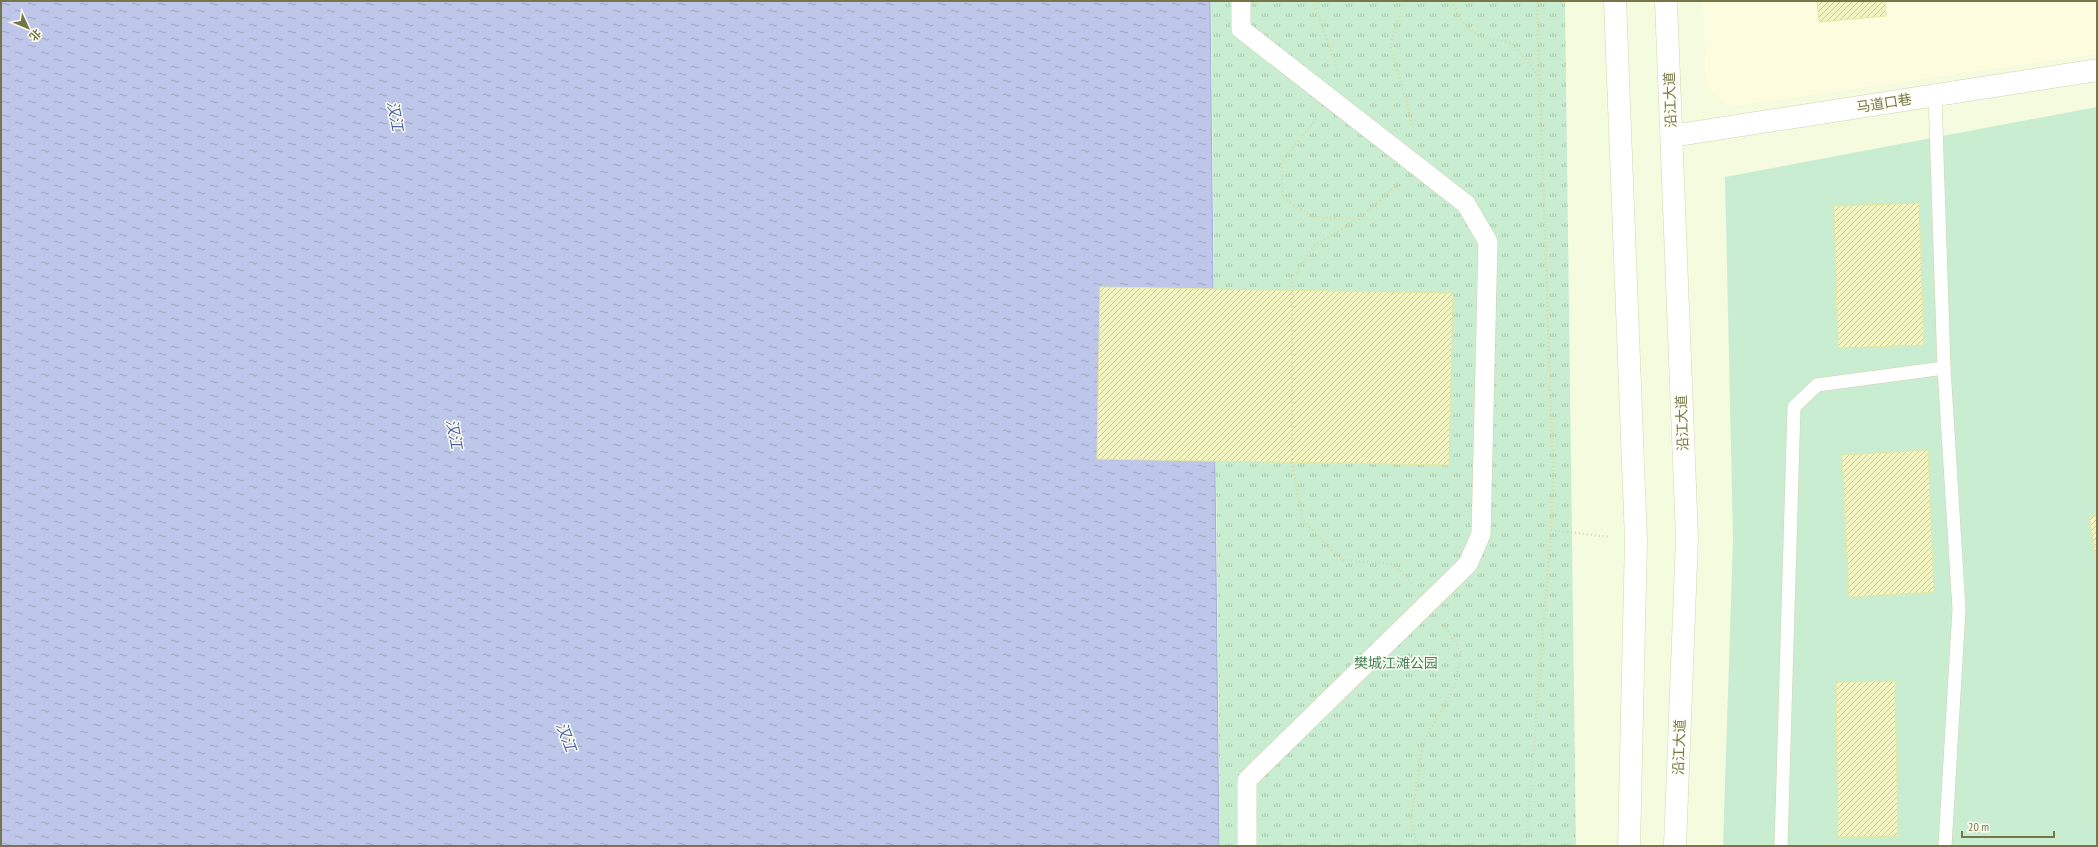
<svg xmlns="http://www.w3.org/2000/svg" width="2098" height="847" viewBox="0 0 2098 847" font-family="'PT Sans Narrow','Noto Sans SC',sans-serif">
  <style>
    .residential { fill: #f5fbdf }
    .commercial { fill: #fefcdf }
    .grass { fill: #c8edd1 }
    .park { fill: url(#park-tufts) }
    .water { fill: url(#water-ripples); stroke: #a3afdb }
    .building { fill: url(#building-hatch); stroke: #e6e7a1 }
    .lines { fill: none; stroke-linecap: round; stroke-linejoin: round }
    .service-casing { stroke: #d1d3b2; stroke-width: 14 }
    .pedestrian-casing { stroke: #d1d3b2; stroke-width: 20 }
    .minor-casing { stroke: #d1d3b2; stroke-width: 23 }
    .secondary-casing { stroke: #d3d7af; stroke-width: 23 }
    .path { stroke: #d8daa3; stroke-width: 2.5; stroke-dasharray: 1 3; stroke-linecap: butt }
    .service { stroke: #fff; stroke-width: 13 }
    .pedestrian { stroke: #fff; stroke-width: 19 }
    .minor { stroke: #fff; stroke-width: 22 }
    .secondary { stroke: #fff; stroke-width: 22 }
    .labels { text-anchor: middle; stroke-width: 3; stroke-linejoin: round; paint-order: stroke }
    .street-label { font-size: 14px; fill: #767649; stroke: #fcfff2 }
    .park-label { font-size: 14px; fill: #428158; stroke: #fcfff2 }
    .water-label { font-size: 15px; font-style: italic; fill: #4d5ea5; stroke: #fcfff2 }
  </style>
  <defs>
    <pattern id="park-tufts" width="24" height="20" patternUnits="userSpaceOnUse"><rect width="24" height="20" fill="#c8edd1"/><path d="M3 7l-1-3M5 7V3M7 7l1-3M15 17l-1-3M17 17v-4M19 17l1-3" fill="none" stroke="#a7c5ac"/></pattern>
    <pattern id="water-ripples" width="26" height="14" patternUnits="userSpaceOnUse"><rect width="26" height="14" fill="#bec7e9"/><path d="M2 4q2-2 4 0t4 0M15 11q2-2 4 0t4 0" fill="none" stroke="#9fa6bf"/></pattern>
    <pattern id="building-hatch" width="6" height="6" patternUnits="userSpaceOnUse"><rect width="6" height="6" fill="#f2f4c1"/><path d="M-1 1l2-2M0 6l6-6M5 7l2-2" fill="none" stroke="#c9ca9f"/></pattern>
  </defs>
  <rect width="100%" height="100%" fill="#f9fdeb"/>
  <!-- residential -->
  <path class="residential" d="M1565,1H2097V846H1576Z"/>
  <!-- commercial -->
  <path class="commercial" d="M1703,1H2097V54L1729,107L1706,85Z"/>
  <!-- grass -->
  <path class="grass" d="M2097,107V846H1723L1733,539L1725,177Z"/>
  <!-- park -->
  <path class="park" d="M1211,1H1565L1576,846H1220Z"/>
  <!-- water -->
  <path class="water" d="M1,1H1210L1219,846H1Z"/>
  <!-- building -->
  <g class="building">
    <path d="M1817,1H1885L1886,16L1819,22Z"/>
    <path d="M1919,203L1924,345L1838,348L1834,206Z"/>
    <path d="M1100,287L1453,293L1449,465L1097,459Z"/>
    <path d="M1928,450L1934,592L1849,597L1842,455Z"/>
    <path d="M2097,516V564L2089,517Z"/>
    <path d="M1895,681L1898,836L1838,837L1836,682Z"/>
  </g>
  <g class="lines">
    <defs>
      <g id="service">
        <path d="M1935,95L1944,368L1959,609L1945,846"/>
        <path d="M1781,846L1794,407L1817,385L1944,368"/>
      </g>
      <path id="pedestrian" d="M1241,1V29L1466,204L1488,242L1481,534L1468,564L1247,780V846"/>
      <path id="minor" d="M1672,136L2097,70"/>
      <g id="secondary">
        <path d="M1615,1L1636,540L1629,846"/>
        <path d="M1666,1L1687,538L1675,846"/>
      </g>
    </defs>
    <!-- service casing -->
    <use href="#service" class="service-casing"/>
    <!-- pedestrian casing -->
    <use href="#pedestrian" class="pedestrian-casing"/>
    <!-- minor casing -->
    <use href="#minor" class="minor-casing"/>
    <!-- secondary casing -->
    <use href="#secondary" class="secondary-casing"/>
    <!-- path -->
    <g class="path">
      <path d="M1313,1L1338,71"/>
      <path d="M1404,1L1390,46L1407,102L1412,128"/>
      <path d="M1452,1L1461,20L1478,36L1512,43L1539,76"/>
      <path d="M1316,119L1281,163L1283,198L1313,217L1358,219"/>
      <path d="M1398,184L1359,219L1315,245L1292,278V463L1303,520L1341,560L1392,564L1412,583"/>
      <path d="M1551,530L1610,537"/>
      <path d="M1417,846L1411,819L1423,743L1455,686L1461,653L1444,624"/>
      <path d="M1526,846L1551,530L1553,473L1537,1"/>
    </g>
    <!-- service -->
    <use href="#service" class="service"/>
    <!-- pedestrian -->
    <use href="#pedestrian" class="pedestrian"/>
    <!-- minor -->
    <use href="#minor" class="minor"/>
    <!-- secondary -->
    <use href="#secondary" class="secondary"/>
  </g>
  <g class="labels">
    <!-- street labels -->
    <g class="street-label">
      <text transform="translate(1670 100) rotate(-92)" y="5">沿江大道</text>
      <text transform="translate(1884 103) rotate(-9)" y="5">马道口巷</text>
      <text transform="translate(1682 423) rotate(-92)" y="5">沿江大道</text>
      <text transform="translate(1679 747) rotate(-88)" y="5">沿江大道</text>
    </g>
    <!-- park labels -->
    <g class="park-label">
      <text x="1396" y="668">樊城江滩公园</text>
    </g>
    <!-- water labels -->
    <g class="water-label">
      <text transform="translate(395 116) rotate(79)" y="5">汉江</text>
      <text transform="translate(454 434) rotate(79)" y="5">汉江</text>
      <text transform="translate(566 737) rotate(69)" y="5">汉江</text>
    </g>
  </g>
  <!-- border -->
  <rect width="2098" height="847" fill="none" stroke="#767649" stroke-width="4"/>
  <!-- north arrow -->
  <g transform="translate(28 28) rotate(134)" stroke="#fcfff2" stroke-width="3" paint-order="stroke">
  <path d="M0-3L7 15L0 10L-7 15Z" fill="#767649"/>
  <text y="-6" font-size="11" font-weight="bold" text-anchor="middle" fill="#767649">北</text>
  </g>
  <!-- scale -->
  <path d="M1962 831v6h92v-6" fill="none" stroke="#767649" stroke-width="2"/>
  <text x="1968" y="831" font-size="12" fill="#767649" stroke="#fcfff2" stroke-width="3" paint-order="stroke">20 m</text>
</svg>
